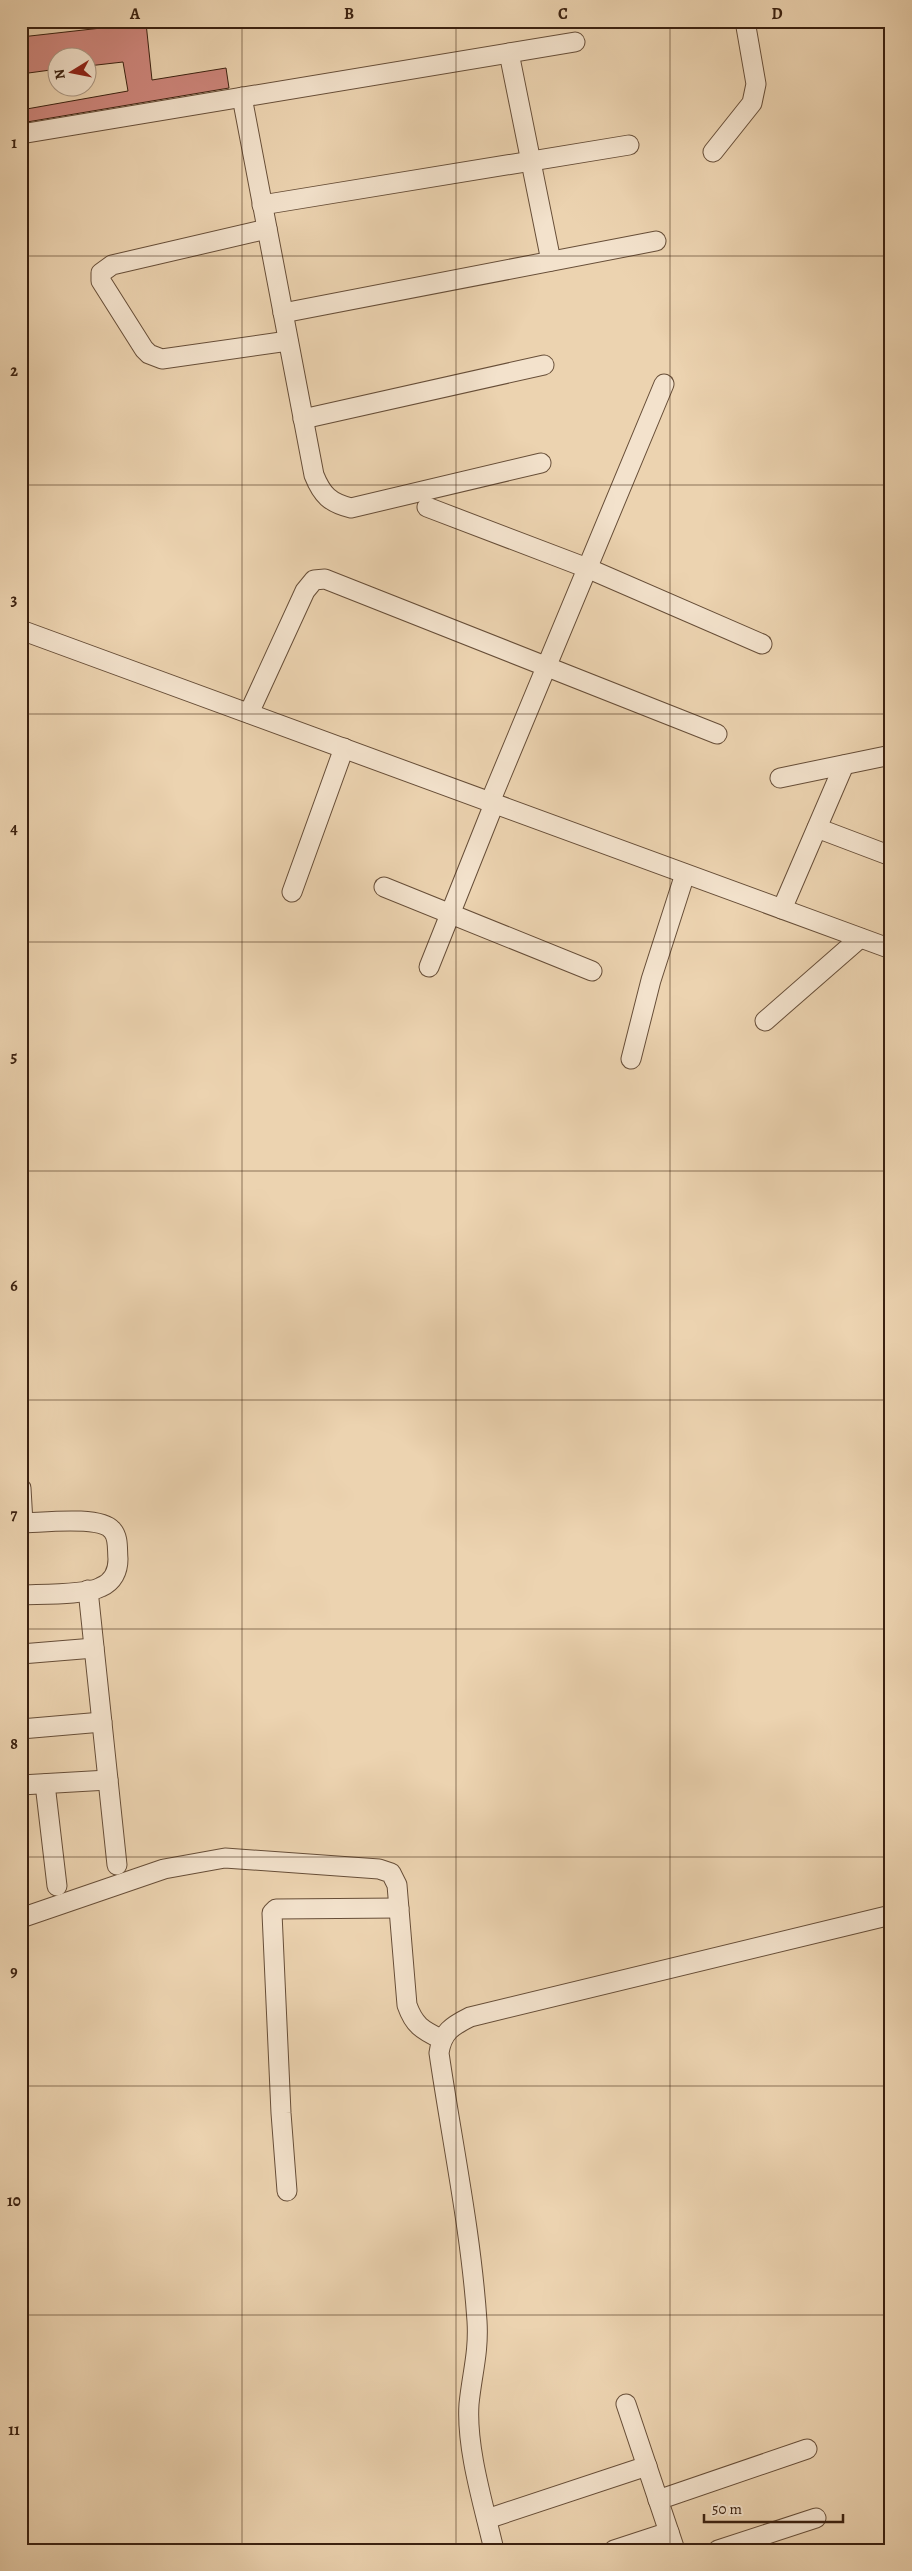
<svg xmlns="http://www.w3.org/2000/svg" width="912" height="2571" viewBox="0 0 912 2571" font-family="Alegreya,serif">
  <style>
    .building { fill: #ce867c; stroke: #3b2110 }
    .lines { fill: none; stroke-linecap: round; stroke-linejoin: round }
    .minor-casing { stroke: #674e38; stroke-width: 21 }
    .minor { stroke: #f3e2cc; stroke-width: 19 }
    .grid { fill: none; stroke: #3b2110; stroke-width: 1; stroke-opacity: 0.55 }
    .neatline { fill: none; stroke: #3b2110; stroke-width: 2 }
    .grid-label { font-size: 16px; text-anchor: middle; font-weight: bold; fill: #3b2110 }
  </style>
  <rect width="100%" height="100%" fill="#ecd3b0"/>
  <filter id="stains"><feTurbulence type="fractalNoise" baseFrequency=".004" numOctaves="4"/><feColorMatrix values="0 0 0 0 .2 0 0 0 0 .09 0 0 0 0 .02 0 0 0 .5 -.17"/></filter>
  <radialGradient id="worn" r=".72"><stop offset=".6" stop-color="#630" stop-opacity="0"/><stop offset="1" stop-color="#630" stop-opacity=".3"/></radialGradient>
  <!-- building -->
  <path class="building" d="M146,23L152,80L226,68L229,88L21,123V110L128,91L123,62L88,66V58H58V69L21,74V37Z"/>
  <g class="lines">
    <defs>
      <g id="minor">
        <path d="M509,53L551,261"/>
        <path d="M242,97L314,475C322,495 330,503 351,508L541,463"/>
        <path d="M21,134L575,42"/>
        <path d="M713,152L752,103L756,84L745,21"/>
        <path d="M262,205L629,145"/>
        <path d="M267,229L112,265L101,273V281L144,349L149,354L162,359L288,341"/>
        <path d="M283,313L656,241"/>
        <path d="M303,419L544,365"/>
        <path d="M427,507L587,568L762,644"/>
        <path d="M21,630L891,949"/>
        <path d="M249,713L305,591L314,580L325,579L717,734"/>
        <path d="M780,778L891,755"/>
        <path d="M490,802L664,384"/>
        <path d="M817,828L891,856"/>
        <path d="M384,887L592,971"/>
        <path d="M292,892L344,748"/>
        <path d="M782,909L844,765"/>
        <path d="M429,967L494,804"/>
        <path d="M765,1021L860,938"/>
        <path d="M631,1059L651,980L685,874"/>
        <path d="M21,1488L23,1523"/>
        <path d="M21,1523C40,1523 99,1515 112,1530C119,1537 117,1550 118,1559C118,1571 113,1582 101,1587C87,1595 40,1594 21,1595"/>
        <path d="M88,1590L117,1865"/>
        <path d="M21,1654L94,1648"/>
        <path d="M21,1729L102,1722"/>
        <path d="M45,1784L57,1886"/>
        <path d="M21,1785L108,1780"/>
        <path d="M21,1918L164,1869L225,1858L379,1869L391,1873L397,1885L407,2005C414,2025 422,2030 441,2039"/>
        <path d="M287,2191L281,2113L272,1913L276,1909L399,1908"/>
        <path d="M626,2404L675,2550"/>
        <path d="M658,2500L807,2449"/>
        <path d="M487,2519L647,2466"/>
        <path d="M494,2550C484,2506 466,2449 469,2404C472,2374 479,2352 477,2321C471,2231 452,2142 439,2053C442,2032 452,2026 470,2017L891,1915"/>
        <path d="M614,2550L669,2532"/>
        <path d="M718,2550L816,2518"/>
      </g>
    </defs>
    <!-- minor casing -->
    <use href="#minor" class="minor-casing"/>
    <!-- minor -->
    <use href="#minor" class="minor"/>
  </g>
  <!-- grid -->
  <path class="grid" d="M242,21V2550M456,21V2550M670,21V2550M21,256H891M21,485H891M21,714H891M21,942H891M21,1171H891M21,1400H891M21,1629H891M21,1857H891M21,2086H891M21,2315H891"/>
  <!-- margin -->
  <rect width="912" height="2571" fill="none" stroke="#ecd3b0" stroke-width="55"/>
  <!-- north arrow -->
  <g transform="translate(72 72) rotate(260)"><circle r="24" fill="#f3e2cc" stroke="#a99581"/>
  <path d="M0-4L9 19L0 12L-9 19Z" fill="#8f2418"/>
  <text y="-8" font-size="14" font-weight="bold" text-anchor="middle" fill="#3b2110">N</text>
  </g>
  <!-- scale -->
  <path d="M704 2514v8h139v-8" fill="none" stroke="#3b2110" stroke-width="2.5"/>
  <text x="712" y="2514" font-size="15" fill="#3b2110" stroke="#f3e2cc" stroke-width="4" paint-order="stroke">50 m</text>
  <rect x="28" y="28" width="856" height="2516" class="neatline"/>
  <g class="grid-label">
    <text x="135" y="19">A</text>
    <text x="349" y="19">B</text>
    <text x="563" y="19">C</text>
    <text x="777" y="19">D</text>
    <text x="14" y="148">1</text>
    <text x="14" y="376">2</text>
    <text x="14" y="605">3</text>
    <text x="14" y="834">4</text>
    <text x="14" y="1062">5</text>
    <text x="14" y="1291">6</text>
    <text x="14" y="1520">7</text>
    <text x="14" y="1749">8</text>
    <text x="14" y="1977">9</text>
    <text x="14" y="2206">10</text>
    <text x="14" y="2435">11</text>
  </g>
  <rect width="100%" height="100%" filter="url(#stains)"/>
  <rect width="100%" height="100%" fill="url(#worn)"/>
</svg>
